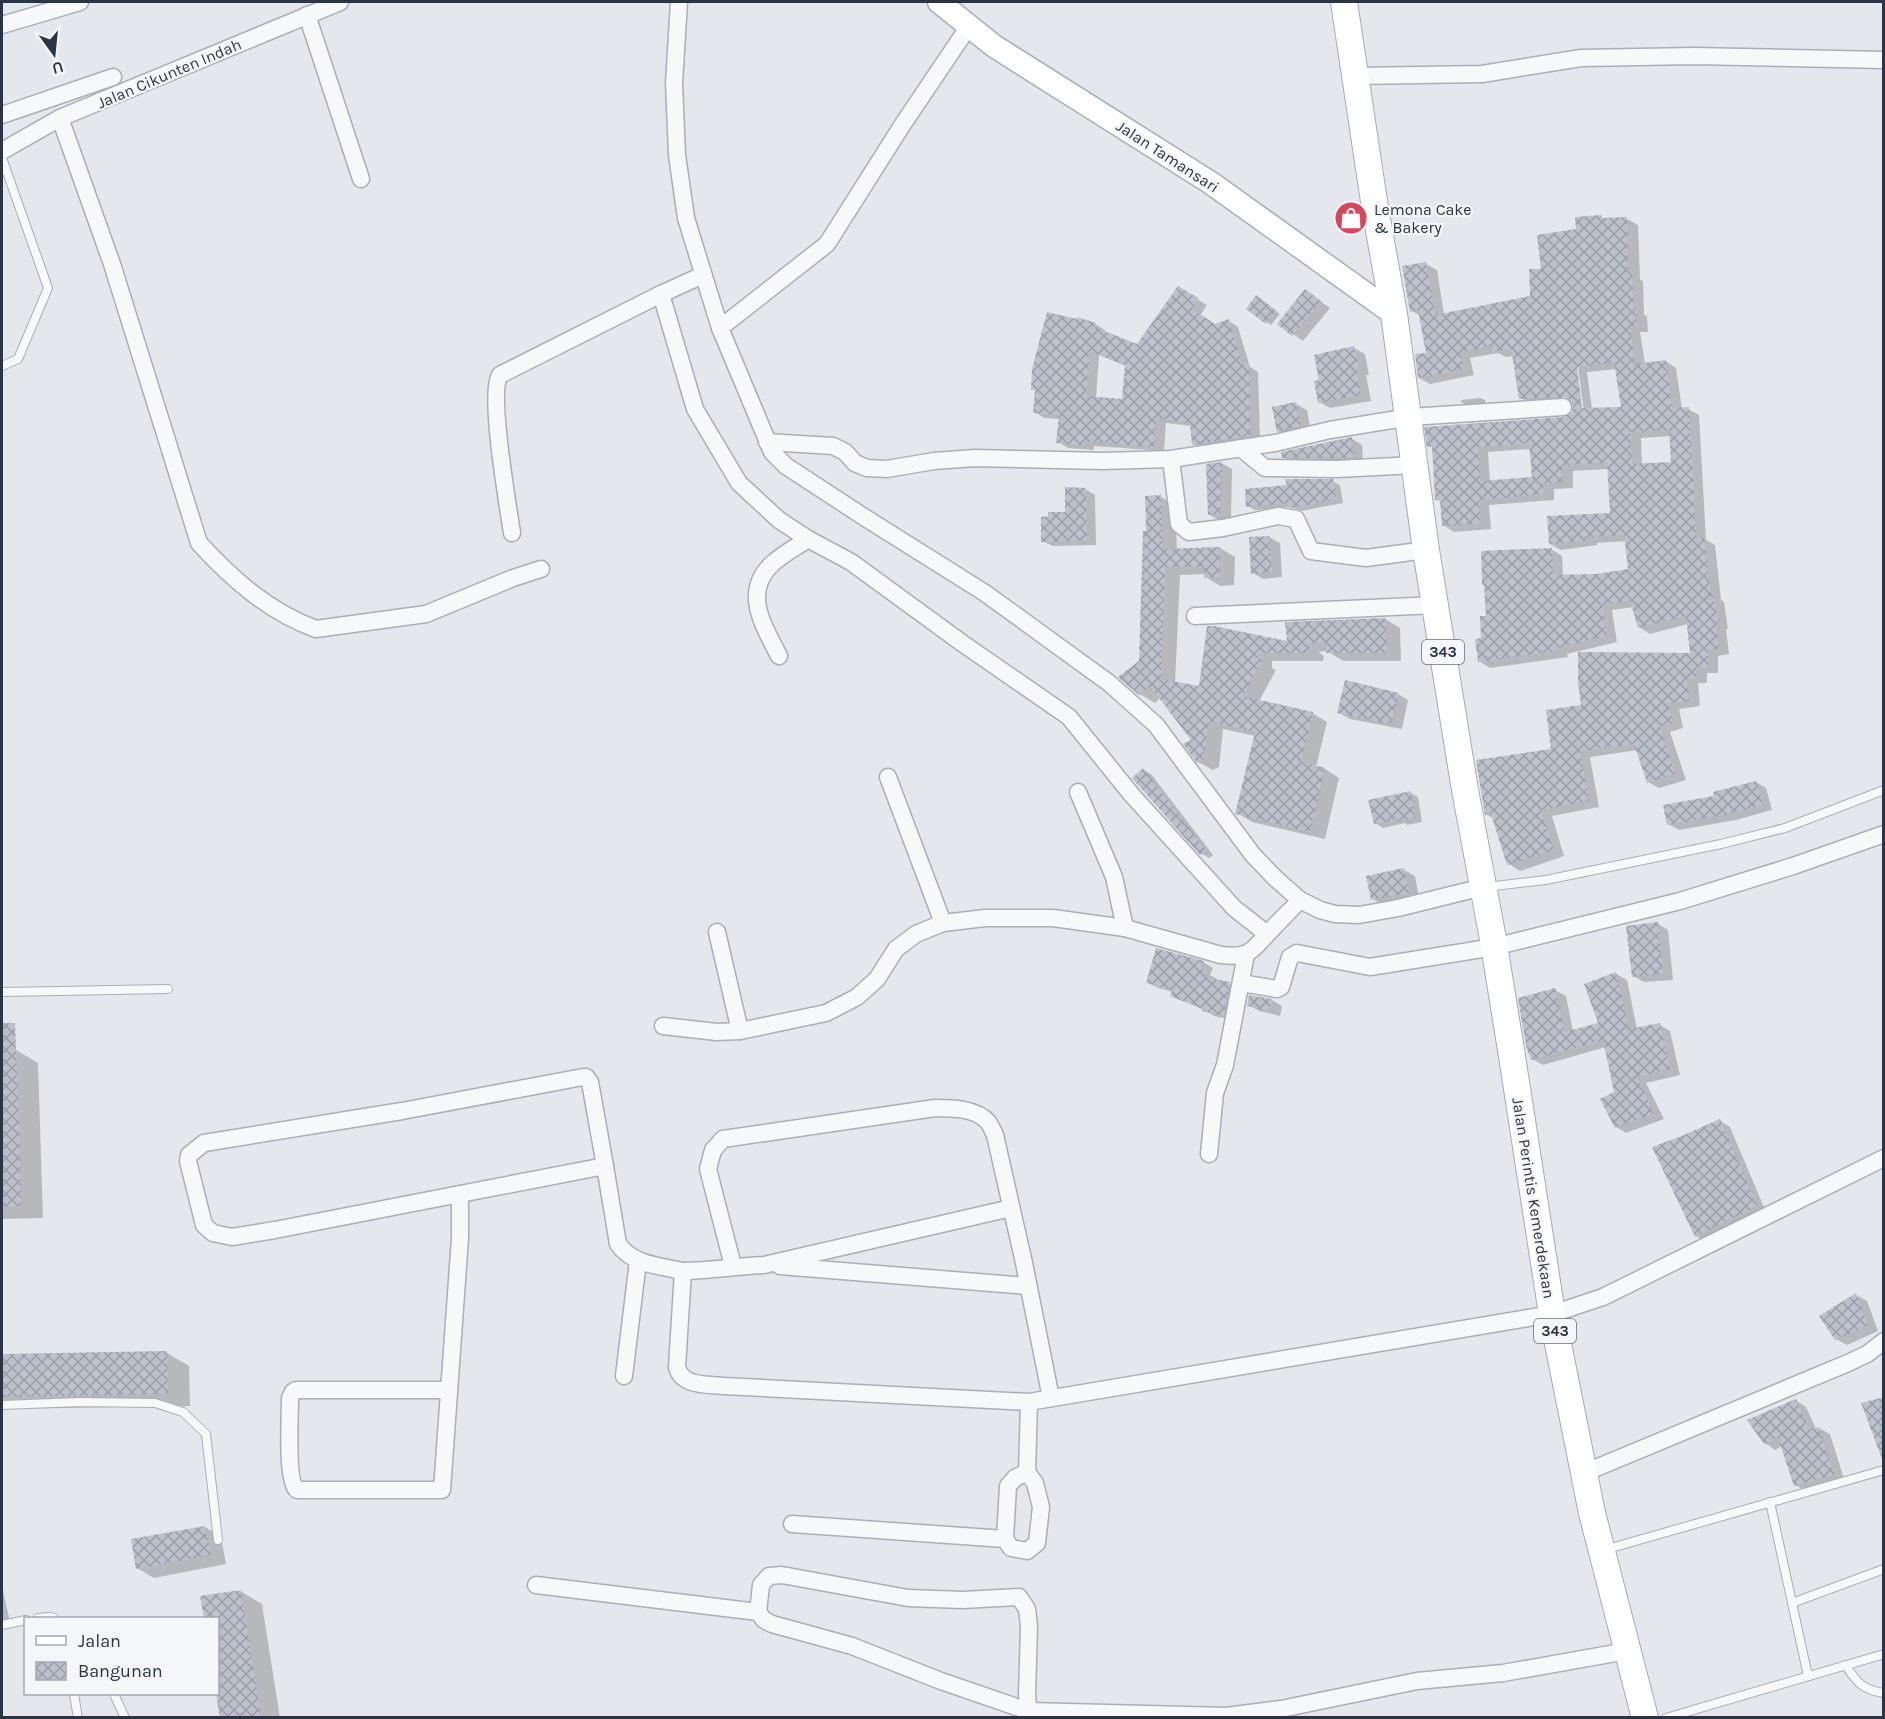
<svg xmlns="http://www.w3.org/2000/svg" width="1885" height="1719" viewBox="0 0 1885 1719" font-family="Karla,sans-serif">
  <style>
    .shadow { fill: #0003; fill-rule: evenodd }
    .building { fill: url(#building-cross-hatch); fill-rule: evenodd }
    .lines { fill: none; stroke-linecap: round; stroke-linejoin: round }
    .lane-casing { stroke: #a9aeb7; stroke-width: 10 }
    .street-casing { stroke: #a9aeb7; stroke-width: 19 }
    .secondary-casing { stroke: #a9aeb7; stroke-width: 25 }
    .primary-casing { stroke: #a3abb8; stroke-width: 28 }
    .lane { stroke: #f7f8fa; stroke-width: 8 }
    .street { stroke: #f7f8fa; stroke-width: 16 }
    .secondary { stroke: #fff; stroke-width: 22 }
    .primary { stroke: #fff; stroke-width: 26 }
    .labels { text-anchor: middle; stroke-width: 4.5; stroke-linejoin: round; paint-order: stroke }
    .shield { fill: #f4f6f9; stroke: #676e7b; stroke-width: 1.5 }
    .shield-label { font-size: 15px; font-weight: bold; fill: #2b3445 }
    .street-label { font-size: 16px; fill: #2b3445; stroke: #f4f6f9 }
    .poi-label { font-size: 16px; fill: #2b3445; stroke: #f4f6f9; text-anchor: start }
  </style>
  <defs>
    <pattern id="building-cross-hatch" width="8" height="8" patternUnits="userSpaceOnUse" patternTransform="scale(1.5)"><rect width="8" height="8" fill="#bbc0ca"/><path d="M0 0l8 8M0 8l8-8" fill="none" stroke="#989da6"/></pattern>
  </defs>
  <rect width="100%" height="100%" fill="#e4e7ec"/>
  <!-- shadow -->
  <g class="shadow">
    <path d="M1601,217L1607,220L1627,219L1638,225L1640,280L1643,281L1644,315L1647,316L1648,332H1640L1645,364L1665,361L1676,368L1682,409H1688L1699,415L1706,540L1715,545L1721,600L1724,602L1728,629H1726L1729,654L1718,656V673H1707V683H1698L1700,706L1679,709L1683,728L1670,732L1686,780L1659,788L1648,782L1638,750L1590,757L1599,807L1552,816L1564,856L1520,871L1509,864L1494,819L1486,814L1553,751L1583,706L1691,654L1688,624L1650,634L1639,627L1634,607L1612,610L1617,642L1567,654L1568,657L1490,668L1479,661L1487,617L1551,549L1562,556L1563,577L1596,576L1629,570L1626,541L1597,543V545L1561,550L1550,544L1611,514L1609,469L1573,471V488L1554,489V500L1489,505L1491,529L1454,532L1443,525L1442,502L1436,499L1433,448L1429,446L1564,419L1573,413L1575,405L1571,400L1557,392L1556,394L1570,402L1532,405L1521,398L1514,356L1506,357L1498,353L1470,358L1474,375L1430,384L1419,378L1428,354L1421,316L1412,311L1426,264L1437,270L1444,314L1532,297L1543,270L1577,231ZM1574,359H1577L1584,412L1580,408ZM1617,369L1622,408L1592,409L1587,372ZM1671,436L1672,464L1642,465L1641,438ZM1531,449L1533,479L1490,482L1488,452Z"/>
    <path d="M1178,288L1207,305L1200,316L1215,325L1229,321L1238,327L1250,367L1258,372L1260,441L1203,450L1193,444L1192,426L1166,423L1164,451L1094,446V450L1068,448L1058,442L1060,419L1044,418L1035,412L1036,391L1032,389L1095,324L1105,330L1104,333L1137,346ZM1099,355L1126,366L1123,400L1096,398Z"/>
    <path d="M1306,291L1330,308L1303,341L1279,324Z"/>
    <path d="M1261,300L1280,314L1271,325L1267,322Z"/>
    <path d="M1354,348L1365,354L1369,375H1366L1371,401L1330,408L1319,402L1321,381Z"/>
    <path d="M1480,398L1485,400V404L1466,405L1461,402V400Z"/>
    <path d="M1296,404L1307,410L1311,432L1289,437L1278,431Z"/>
    <path d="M1352,439L1362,445L1363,463H1294L1283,457Z"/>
    <path d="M1221,463L1232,469L1231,521H1220L1210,515Z"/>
    <path d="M1332,481L1340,485L1343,503L1301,511L1290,507L1255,510L1248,506Z"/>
    <path d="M1085,489L1095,495L1096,545L1052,546L1043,541Z"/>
    <path d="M1161,497L1175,505L1177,550L1220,548L1235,557L1234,585L1220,586L1206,577V574L1180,575L1175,683L1200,688L1208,627L1289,643L1385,619L1400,628L1401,661H1343L1327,651L1318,652L1324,656L1323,661H1272V668L1276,670L1259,701L1312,713L1327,722L1316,767L1325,769L1339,778L1325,839L1252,822L1237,813L1255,736L1223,729L1219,767L1213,770L1198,762L1194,740L1161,697L1155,703L1140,694L1148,532Z"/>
    <path d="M1269,537L1280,543L1282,577L1263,579L1253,573L1250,538Z"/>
    <path d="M1398,694L1408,700L1402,729L1350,719L1339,713Z"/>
    <path d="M1143,770L1151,774L1213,855L1209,858L1201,853Z"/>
    <path d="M1756,782L1766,788L1772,810L1736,820L1679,830L1668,824L1716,797Z"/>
    <path d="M1411,793L1418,797L1422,822L1407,825L1405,823L1383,828L1375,823Z"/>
    <path d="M1404,870L1415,876L1419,898L1383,905L1373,899Z"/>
    <path d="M1658,924L1668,930L1673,980L1644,982L1633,976Z"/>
    <path d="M1203,962L1213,968L1210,975L1216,978L1215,981L1229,984L1239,989L1233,1020L1214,1016L1204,1010L1182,1000L1173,992L1158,988L1148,982Z"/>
    <path d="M1616,974L1627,980L1637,1029L1660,1025L1670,1031L1680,1075L1646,1083L1664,1119L1626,1133L1616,1127L1615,1093L1606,1047L1543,1065L1532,1059L1555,990L1566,996L1573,1031L1600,1024Z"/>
    <path d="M1272,1000L1282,1006L1280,1016L1259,1011L1249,1005Z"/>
    <path d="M2,1050H16L38,1063L43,1218L2,1219Z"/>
    <path d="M1720,1121L1730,1127L1766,1212L1707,1242L1696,1236Z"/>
    <path d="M1856,1295L1867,1301L1878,1331L1847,1345L1836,1339Z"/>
    <path d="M167,1353L189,1366L190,1406L2,1409V1356Z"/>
    <path d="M1795,1400L1806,1407L1816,1429L1819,1428L1830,1434L1844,1479L1806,1491L1795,1485L1782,1446L1775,1450L1765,1443Z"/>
    <path d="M205,1527L221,1537L226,1564L154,1578L137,1568Z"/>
    <path d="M2,1586L10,1622L2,1624Z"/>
    <path d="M240,1591L262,1604L280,1718H221L217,1694L218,1618H205L202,1597Z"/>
  </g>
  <!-- building -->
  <g class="building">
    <path d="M1602,215V218L1627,217L1629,274L1632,273L1634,309L1636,308L1637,326H1630L1635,364L1666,360L1672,408L1689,407L1696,538L1704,537L1711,594H1713L1718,623H1716L1719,649L1708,650V667H1696V678H1687L1690,701L1668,703L1673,723L1660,726L1675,774L1647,783L1634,744L1580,751L1589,801L1541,810L1554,850L1507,865L1491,814L1485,815L1476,760L1551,749L1546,710L1581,705L1578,683V652L1690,653L1686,616L1638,628L1630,600L1602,605L1607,636L1557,648V651L1478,662L1475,639L1481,638L1480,616H1486L1484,585H1482L1481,551L1552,548L1553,575L1596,574L1628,569L1624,535L1587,537V540L1549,544L1547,516L1610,513L1607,463L1562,465L1563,483H1543L1544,494L1479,500L1480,524L1442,526L1440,500H1435L1432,446L1427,447L1424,427L1564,417L1572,412L1573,406L1568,398L1563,397L1519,399L1511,348L1493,352L1492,346L1460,352L1464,369L1418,378L1415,354L1426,353L1418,310L1410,312L1402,266L1426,262L1435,315L1530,296L1529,269H1541L1537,235L1576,229L1575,217ZM1614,362L1621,407L1582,408L1577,367ZM1669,430L1671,462L1632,464L1630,432ZM1529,443L1532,477L1480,481L1478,447Z"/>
    <path d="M1178,286L1198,298L1192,309L1215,324L1229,319L1242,365L1249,364L1251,436L1192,445L1190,423L1157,418L1154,447L1085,441V445L1056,443L1059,415L1033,413L1035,390H1031L1032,369L1047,312L1077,319V317L1096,323L1094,327L1137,344ZM1090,351L1125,365L1122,399L1086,396Z"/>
    <path d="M1305,289L1321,301L1292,336L1277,324Z"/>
    <path d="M1256,295L1276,310L1266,324L1246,309Z"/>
    <path d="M1354,346L1359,369L1356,370L1361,395L1318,403L1314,381L1319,380L1314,355Z"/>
    <path d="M1296,402L1301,426L1277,432L1272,407Z"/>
    <path d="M1352,437L1353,458H1282L1281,452Z"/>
    <path d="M1222,462L1221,515H1208L1206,464Z"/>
    <path d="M1285,479H1333L1336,499L1292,508L1287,507V503L1246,507L1245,489L1287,485Z"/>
    <path d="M1065,487L1086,488L1087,540L1041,542V517L1048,516V512H1065Z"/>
    <path d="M1161,495L1163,549L1220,547V577L1204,578V567H1165L1161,679L1199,686L1207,626H1214L1287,641L1285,622L1385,618L1387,653H1326V642L1304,644L1309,646V653H1258L1257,659L1262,660L1243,696L1313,712L1301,762L1325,768L1310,832L1235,814L1255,732L1209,721L1204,759L1197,763L1183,744L1191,740L1150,686L1139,695L1118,677L1139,661L1143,531H1146L1145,496Z"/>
    <path d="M1269,536L1272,572L1251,574L1249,537Z"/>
    <path d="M1345,680L1399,693L1391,724L1337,713Z"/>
    <path d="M1143,768L1206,850L1200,855L1132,778Z"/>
    <path d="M1756,781L1763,805L1724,815L1667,825L1663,805L1714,796L1713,792Z"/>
    <path d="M1411,791L1415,818L1398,821V819L1374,824L1368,800Z"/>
    <path d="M1404,868L1409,893L1371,900L1366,876Z"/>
    <path d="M1658,922L1663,974L1632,977L1626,926Z"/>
    <path d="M1156,948L1204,961L1201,969L1207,971L1205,977L1230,982L1224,1016L1202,1011L1203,1009L1170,996L1172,990L1146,983Z"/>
    <path d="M1616,972L1629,1029L1660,1023L1670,1069L1637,1077L1654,1113L1615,1128L1600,1099L1614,1092L1603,1040L1531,1060L1526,1046L1518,998L1555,988L1565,1032L1598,1023L1584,984Z"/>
    <path d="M1249,995L1272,999L1269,1011L1247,1006Z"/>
    <path d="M2,1023H15L22,1206L2,1207Z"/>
    <path d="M1720,1119L1757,1206L1695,1237L1652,1147L1684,1135Z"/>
    <path d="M1856,1293L1868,1325L1835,1340L1819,1316Z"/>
    <path d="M167,1351L168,1394L2,1397V1354Z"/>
    <path d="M1884,1397V1459H1882L1861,1403Z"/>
    <path d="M1796,1399L1809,1429L1819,1427L1834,1474L1794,1486L1778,1438L1764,1444L1747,1420Z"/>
    <path d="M205,1526L211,1555L136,1569L131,1539Z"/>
    <path d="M241,1590L261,1718H220L216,1694H218V1618H204L200,1596Z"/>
  </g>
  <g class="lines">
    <defs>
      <g id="lane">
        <path d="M2,158L48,288L18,359L2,366"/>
        <path d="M1486,887L1546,880L1721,844L1785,828L1884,790"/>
        <path d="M2,992L168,989"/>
        <path d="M2,1405L80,1402L155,1403L183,1412L206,1434L218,1540"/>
        <path d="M1770,1502L1808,1676"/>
        <path d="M1604,1550L1884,1470"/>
        <path d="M1792,1603L1884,1569"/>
        <path d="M38,1618L50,1617L54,1618"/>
        <path d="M2,1625L26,1620"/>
        <path d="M1845,1665C1857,1682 1862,1690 1884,1693"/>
        <path d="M74,1694L78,1718"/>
        <path d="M114,1694L125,1718"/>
        <path d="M1666,1718L1884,1654"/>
      </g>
      <g id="street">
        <path d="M679,2L674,83L677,155L686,218L720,328L772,452L786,466L864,517L985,593L1109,683L1156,725L1253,855L1274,877L1300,900L1320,910L1335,914L1359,915L1398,908L1483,887"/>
        <path d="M307,15L361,179"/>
        <path d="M2,25L80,2"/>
        <path d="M1356,76L1482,74L1581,58L1694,56L1884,60"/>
        <path d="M2,115L113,77"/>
        <path d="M60,118L112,264L199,543C232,579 269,612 316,629L426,614L513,578L541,569"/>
        <path d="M2,151L60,118L340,2"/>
        <path d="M661,294L695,409L739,483L779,520L808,539L851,562L962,643L1069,717L1131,794L1234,908L1267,934"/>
        <path d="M720,328L827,244L903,124L969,26"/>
        <path d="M767,442L833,446L845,452L855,463L867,468L887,469L934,461L975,458L1103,461L1171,459L1275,443L1330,430L1410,417L1563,407"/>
        <path d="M1241,448L1265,468L1337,469L1415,465"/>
        <path d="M1171,459L1179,524L1189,532L1223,528L1278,516L1296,519L1311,551L1366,558L1426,550"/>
        <path d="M512,533C508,506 488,392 500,375L661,294L703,275"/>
        <path d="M1195,616L1436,605"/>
        <path d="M779,656C764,626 741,592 773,563C783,554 796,547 808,539"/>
        <path d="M888,777L943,923"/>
        <path d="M1078,792L1114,877L1125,928"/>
        <path d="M717,932L740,1031"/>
        <path d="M1241,983L1277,989L1281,987L1290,957L1297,953L1370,967L1494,947L1680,901L1793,866L1884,834"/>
        <path d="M663,1026L717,1032L740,1031L826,1013L857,997L877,979L896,949L916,934L943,923L985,918H1053L1125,928L1221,955C1252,959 1253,948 1273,928C1282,918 1291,910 1300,900"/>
        <path d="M1209,1154L1215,1093L1225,1065L1246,954"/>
        <path d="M460,1194L275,1230L232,1237L213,1233L204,1225L188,1161L189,1155L204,1143L402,1111L583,1077H586L590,1082L605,1166"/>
        <path d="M733,1266L708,1169L713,1150L723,1139L935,1108C951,1108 976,1108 988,1122C991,1126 993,1131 995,1135L1024,1263L1051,1398"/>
        <path d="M780,1266L1027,1286"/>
        <path d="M683,1271C710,1271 737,1266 764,1265L1011,1208"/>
        <path d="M624,1376L638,1261"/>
        <path d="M449,1390H296L293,1392L290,1398C290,1416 286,1481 297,1490H442L460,1238V1194L605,1166L618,1244C633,1265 660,1266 683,1271L677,1367C682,1387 707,1384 724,1386L1029,1402L1552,1314L1603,1297L1884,1158"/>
        <path d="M1027,1472L1015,1478L1008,1486L1005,1539L1011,1548L1027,1551L1037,1543L1041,1507L1035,1483L1027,1472L1029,1402"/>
        <path d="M1584,1473L1848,1363L1867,1354L1884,1341"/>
        <path d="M792,1524L1005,1539"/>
        <path d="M536,1585L758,1612L764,1620L772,1624L852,1646L941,1681L1028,1711L1226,1716L1281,1709L1417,1681L1503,1673L1627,1651"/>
        <path d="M758,1612L761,1585L769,1576L782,1575L908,1598L963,1600L1019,1597L1027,1609L1029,1626L1027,1695L1029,1718"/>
      </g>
      <path id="secondary" d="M939,2L994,46L1211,183L1394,314"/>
      <path id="primary" d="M1344,2L1375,208L1394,314L1426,550L1465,790L1493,939L1511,1050L1552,1314L1592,1513L1645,1718"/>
    </defs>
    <!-- lane casing -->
    <use href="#lane" class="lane-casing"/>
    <!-- street casing -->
    <use href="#street" class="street-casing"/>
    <!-- secondary casing -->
    <use href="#secondary" class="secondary-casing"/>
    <!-- primary casing -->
    <use href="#primary" class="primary-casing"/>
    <!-- lane -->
    <use href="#lane" class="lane"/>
    <!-- street -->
    <use href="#street" class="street"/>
    <!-- secondary -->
    <use href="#secondary" class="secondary"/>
    <!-- primary -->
    <use href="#primary" class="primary"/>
  </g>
  <!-- icons -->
  <defs>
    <symbol id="shop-disc" viewBox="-11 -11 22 22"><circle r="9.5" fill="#d1495b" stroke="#f4f6f9"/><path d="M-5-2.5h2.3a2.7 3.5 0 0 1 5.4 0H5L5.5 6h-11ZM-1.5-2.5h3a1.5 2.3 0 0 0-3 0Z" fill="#fff"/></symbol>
  </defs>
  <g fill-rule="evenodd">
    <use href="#shop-disc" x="1332" y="199" width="38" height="38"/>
  </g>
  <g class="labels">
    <!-- shield labels -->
    <g class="shield">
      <rect x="1422" y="640" width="42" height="24" rx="4.5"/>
      <rect x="1534" y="1319" width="42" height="24" rx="4.5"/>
    </g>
    <g class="shield-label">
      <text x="1443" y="657">343</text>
      <text x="1555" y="1336">343</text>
    </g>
    <!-- street labels -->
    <g class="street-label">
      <text transform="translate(169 73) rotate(-23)" y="6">Jalan Cikunten Indah</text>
      <text transform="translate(1168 156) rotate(33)" y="6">Jalan Tamansari</text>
      <text transform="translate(1534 1198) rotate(81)" y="6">Jalan Perintis Kemerdekaan</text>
    </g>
    <!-- poi labels -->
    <g class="poi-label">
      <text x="1374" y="215">Lemona Cake<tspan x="1374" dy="18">&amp; Bakery</tspan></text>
    </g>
  </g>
  <!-- border -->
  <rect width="1885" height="1719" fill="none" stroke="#2b3445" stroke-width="6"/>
  <!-- legend -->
  <rect x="24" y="1617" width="195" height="78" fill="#f4f6f9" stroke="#a4a8b1" stroke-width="1.5"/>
  <rect x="36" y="1636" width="30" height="9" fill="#ffffff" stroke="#a4a8b1" stroke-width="1.5"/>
  <text x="78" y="1647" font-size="18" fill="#2b3445">Jalan</text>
  <rect x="36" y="1662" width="30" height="18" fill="url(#building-cross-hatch)" stroke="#a4a8b1" stroke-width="1.5"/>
  <text x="78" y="1677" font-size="18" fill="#2b3445">Bangunan</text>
  <!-- north arrow -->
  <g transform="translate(54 54) rotate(165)" stroke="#f4f6f9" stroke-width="4.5" paint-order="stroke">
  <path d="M0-4.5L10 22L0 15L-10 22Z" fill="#2b3445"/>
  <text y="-9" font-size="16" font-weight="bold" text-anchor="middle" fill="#2b3445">U</text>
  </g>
</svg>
